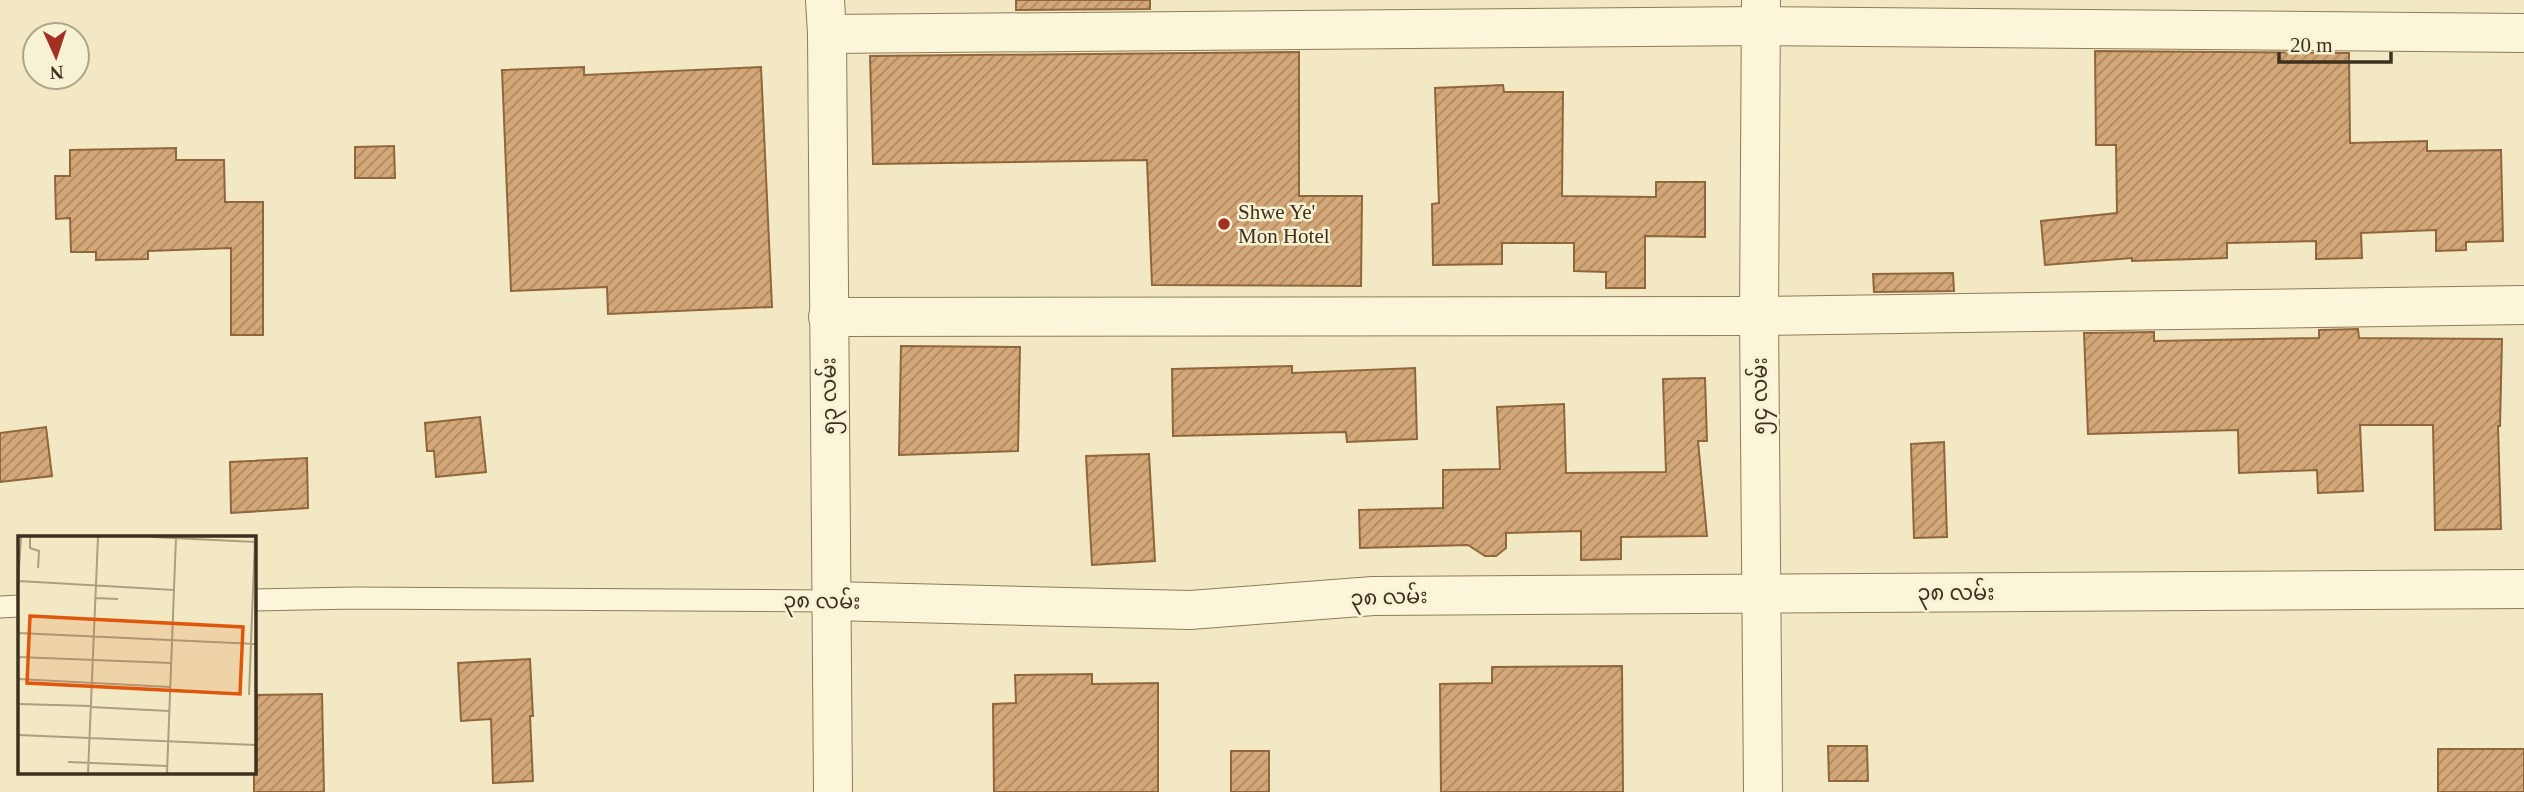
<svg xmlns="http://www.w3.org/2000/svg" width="2524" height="792" viewBox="0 0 2524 792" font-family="'Times New Roman','Noto Sans Myanmar',serif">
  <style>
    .building { fill: url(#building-hatch); stroke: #90663c; stroke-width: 2 }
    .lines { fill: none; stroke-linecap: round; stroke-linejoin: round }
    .lane-casing { stroke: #8f7b59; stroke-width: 23 }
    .street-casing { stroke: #8f7b59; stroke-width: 40 }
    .lane { stroke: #fbf5d9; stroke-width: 21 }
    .street { stroke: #fbf5d9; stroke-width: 38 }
    .poi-dot { fill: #a33023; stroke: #f8f2d5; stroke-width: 2.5 }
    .labels { text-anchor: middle; stroke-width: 5; stroke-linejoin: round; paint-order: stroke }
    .poi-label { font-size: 21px; fill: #3d301e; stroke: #f8f2d5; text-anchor: start }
    .street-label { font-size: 21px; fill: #3d301e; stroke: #f8f2d5 }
    .inset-road { fill: none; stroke: #aa9f82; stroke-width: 2 }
    .view { fill: #df570d; fill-opacity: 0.15; stroke: #df570d; stroke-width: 3.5 }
    .inset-edge { fill: none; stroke: #3d301e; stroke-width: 3.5 }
  </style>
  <defs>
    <pattern id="building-hatch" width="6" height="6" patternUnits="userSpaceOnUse" patternTransform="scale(1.75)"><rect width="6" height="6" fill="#d3a777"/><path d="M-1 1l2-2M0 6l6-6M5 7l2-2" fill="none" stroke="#ac8861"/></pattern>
  </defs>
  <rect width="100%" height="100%" fill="#f2e9c4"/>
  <!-- building -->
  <g class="building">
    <path d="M1016,0H1150V9L1016,10Z"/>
    <path d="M2095,51L2349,53L2350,143L2427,141V151L2501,150L2503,241L2466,242V250L2436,251V230L2361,233L2362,258L2316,259V241L2227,243V258L2132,261V258L2045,265L2041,221L2117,213L2116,145H2096Z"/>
    <path d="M1299,52V196H1362L1361,286L1152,285L1147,160L873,164L870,56Z"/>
    <path d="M584,67V75L761,67L772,307L608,314L607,287L511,291L502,70Z"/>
    <path d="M1503,85L1504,92H1563L1562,196L1656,197V182H1705V237L1645,236V288H1606V272L1574,271V243H1502V264L1433,265L1432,204L1439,203L1435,88Z"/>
    <path d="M394,146L395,178H355V147Z"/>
    <path d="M176,148V160H224L225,202H263V335H231V248L148,251V259L96,260V252H71L70,218L56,219L55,176H70V150Z"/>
    <path d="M1953,273L1954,291L1874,292L1873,274Z"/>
    <path d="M2358,329L2359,338L2502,339L2500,426H2498L2501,529L2435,530L2433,425H2360L2363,491L2318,493L2317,470L2239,473L2238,430L2088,434L2084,333L2154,332V341L2319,338V330Z"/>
    <path d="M901,346L1020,347L1018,451L899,455Z"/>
    <path d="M1292,366V373L1415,368L1417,439L1347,442L1346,432L1173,436L1172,369Z"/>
    <path d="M1705,378L1707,441H1698L1707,536L1621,537V559L1581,560V531L1506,533V548L1496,556H1485L1468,545L1360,548L1359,510L1443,508V470L1500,469L1497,407L1564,404L1566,473L1666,472L1663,379Z"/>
    <path d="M480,417L486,472L436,477L434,451H427L425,423Z"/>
    <path d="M46,427L52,476L0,482V433Z"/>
    <path d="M1944,442L1947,537L1914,538L1911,444Z"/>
    <path d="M1149,454L1155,561L1092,565L1086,456Z"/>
    <path d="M307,458L308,508L231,513L230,462Z"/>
    <path d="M530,659L533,716H530L533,781L493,783L491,719L461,721L458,663Z"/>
    <path d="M1622,666L1623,792H1441L1440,684L1492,683V667Z"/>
    <path d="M1092,674V684L1158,683V792H994L993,704L1016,703L1015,675Z"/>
    <path d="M322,694L324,792H254V695Z"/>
    <path d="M1828,746H1867L1868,781H1829Z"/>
    <rect x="2438" y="749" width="86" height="43"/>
    <rect x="1231" y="751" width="38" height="41"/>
  </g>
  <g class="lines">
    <defs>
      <g id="lane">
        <path d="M254,600L354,598L831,601"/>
        <path d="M0,607L19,606"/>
      </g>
      <g id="street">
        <path d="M825,0L827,34L833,792"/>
        <path d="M1761,2L1759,316L1763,792"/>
        <path d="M827,34L1761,26L2524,33"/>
        <path d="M828,317L1759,316L2524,305"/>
        <path d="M831,601L1190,610L1373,596L2524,589"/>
      </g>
    </defs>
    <!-- lane casing -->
    <use href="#lane" class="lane-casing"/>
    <!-- street casing -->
    <use href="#street" class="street-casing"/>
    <!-- lane -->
    <use href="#lane" class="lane"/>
    <!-- street -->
    <use href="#street" class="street"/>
  </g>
  <!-- markers -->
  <circle class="poi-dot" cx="1224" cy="224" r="7"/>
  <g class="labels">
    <!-- poi labels -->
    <g class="poi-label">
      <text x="1238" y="219">Shwe Ye'<tspan x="1238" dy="24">Mon Hotel</tspan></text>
    </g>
    <!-- street labels -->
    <g class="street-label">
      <text transform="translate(829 396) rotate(-91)" y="7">၅၃ လမ်း</text>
      <text transform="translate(1760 396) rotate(-90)" y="7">၅၄ လမ်း</text>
      <text x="1956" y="600">၃၈ လမ်း</text>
      <text transform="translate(1389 597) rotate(-2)" y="7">၃၈ လမ်း</text>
      <text transform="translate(822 601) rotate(1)" y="7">၃၈ လမ်း</text>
    </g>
  </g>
  <!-- overview -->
  <g transform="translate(18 536)">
    <rect width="238" height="238" fill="#f2e9c4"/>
    <path class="inset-road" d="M12,1V12L21,15L20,32M134,1L238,6M1,45L156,54M0,48L3,1M77,62L100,63M0,97L238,108M0,121L153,127M0,143L152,151M231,159L237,1M0,168L73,170M73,171L151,175M0,199L238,209M50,226L149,230M70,237L80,1M149,237L158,1"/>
    <path class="view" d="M12,80L225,91L222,158L9,147Z"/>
    <rect width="238" height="238" class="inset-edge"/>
  </g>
  <!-- north arrow -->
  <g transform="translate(56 56) rotate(177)"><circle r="33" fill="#f8f2d5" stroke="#ada48c" stroke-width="2"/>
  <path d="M0-5L12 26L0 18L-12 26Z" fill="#a33023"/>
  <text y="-10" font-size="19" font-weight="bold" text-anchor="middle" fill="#3d301e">N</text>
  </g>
  <!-- scale -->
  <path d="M2279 52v10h112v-10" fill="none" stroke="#3d301e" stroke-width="3.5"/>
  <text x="2290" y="52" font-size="21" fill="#3d301e" stroke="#f8f2d5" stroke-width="5" paint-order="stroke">20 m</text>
</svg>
